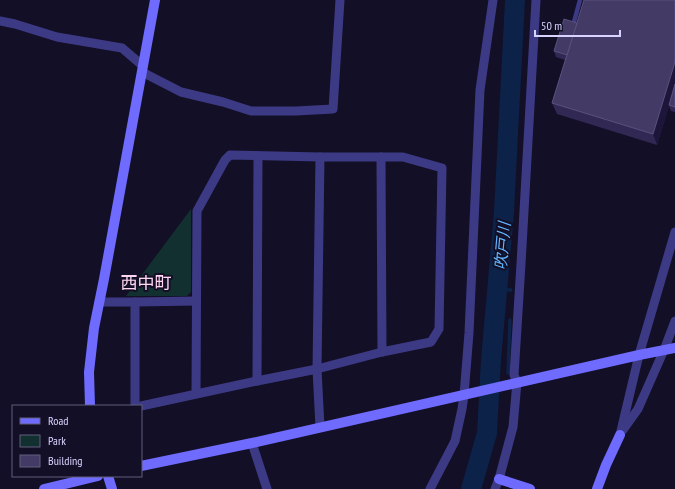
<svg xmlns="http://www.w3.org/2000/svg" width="675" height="489" viewBox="0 0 675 489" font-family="'PT Sans Narrow','Noto Sans JP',sans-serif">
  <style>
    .green { fill: #12302f }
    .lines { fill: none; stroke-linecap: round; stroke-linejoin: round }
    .stream { stroke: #0c2248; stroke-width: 3.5 }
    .river { stroke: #0c2248; stroke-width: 20 }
    .lane { stroke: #3d3a85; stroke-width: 4.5 }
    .street { stroke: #3d3a85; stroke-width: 9 }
    .secondary { stroke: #6f6bff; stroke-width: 10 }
    .wall { fill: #312854 }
    .shaded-wall { fill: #1d163a }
    .building { fill: #433a66; stroke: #5a527e }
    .labels { text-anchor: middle; stroke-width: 4; stroke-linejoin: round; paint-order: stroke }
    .water-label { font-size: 16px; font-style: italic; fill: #62b6ff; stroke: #130f26 }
    .quarter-label { font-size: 17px; fill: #ffd6f0; stroke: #130f26 }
  </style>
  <rect width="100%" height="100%" fill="#130f26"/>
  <!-- green -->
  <path class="green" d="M191,209V292L187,296H126Z"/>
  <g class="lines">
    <!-- stream -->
    <g class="stream">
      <path d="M497,289L511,290"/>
      <path d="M508,373L510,320"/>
    </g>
    <!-- river -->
    <path class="river" d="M471,489L487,433L491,360L504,212L515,0"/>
    <!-- lane -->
    <path class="lane" d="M574,22L580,0"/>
    <!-- street -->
    <g class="street">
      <path d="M0,21L15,24L57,37L122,48L143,66"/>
      <path d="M142,72L181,92L223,102L251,111H296L333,109L340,0"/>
      <path d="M320,157L317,369L320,427"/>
      <path d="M381,157L382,352"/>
      <path d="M99,302H135"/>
      <path d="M257,381L258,156"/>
      <path d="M135,406V302L196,301"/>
      <path d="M141,406L257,381L317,369L382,352L431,342L439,329L442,168L403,157H320L230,155L225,160L197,211L196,394"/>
      <path d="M623,430L638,409L664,350L675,321"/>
      <path d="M620,435L639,355L675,232"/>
      <path d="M252,443L267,489"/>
      <path d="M430,489L455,441L462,409L464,395L469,333L480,90L493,0"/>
      <path d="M495,489L499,479L513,427L517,382L514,375L521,264L536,0"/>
    </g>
    <!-- secondary -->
    <g class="secondary">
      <path d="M90,406L89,372L94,328L104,279L155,0"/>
      <path d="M141,466L252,443L639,355L675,348"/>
      <path d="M108,476L112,489"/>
      <path d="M499,479L530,489"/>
      <path d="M44,489L98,476"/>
      <path d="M597,489L606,465L620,435"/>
    </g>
  </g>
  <!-- wall -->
  <path class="wall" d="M675,0V112L671,111L669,106L657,145L557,114L552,103L565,60L556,57L554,51L577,23Z"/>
  <!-- shaded-wall -->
  <path class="shaded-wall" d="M675,62V87L669,105V106L657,145L653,134Z"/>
  <!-- building -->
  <g class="building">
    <path d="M584,0H675V62L653,134L552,103Z"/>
    <path d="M564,19L577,23L567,55L554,51Z"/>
    <path d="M675,84V107L669,105Z"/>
  </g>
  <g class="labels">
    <!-- water labels -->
    <g class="water-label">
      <text transform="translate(502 246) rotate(-85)" y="6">吹戸川</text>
    </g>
    <!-- quarter labels -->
    <g class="quarter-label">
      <text x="146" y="289">西中町</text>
    </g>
  </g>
  <!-- legend -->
  <rect x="12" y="405" width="130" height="72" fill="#130f26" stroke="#625e7d"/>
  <rect x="20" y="418" width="20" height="6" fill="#6f6bff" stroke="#625e7d"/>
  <text x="48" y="425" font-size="12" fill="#d9d4ff">Road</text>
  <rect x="20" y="435" width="20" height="12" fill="#12302f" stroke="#625e7d"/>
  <text x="48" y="445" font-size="12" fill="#d9d4ff">Park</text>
  <rect x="20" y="455" width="20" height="12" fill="#433a66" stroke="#625e7d"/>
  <text x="48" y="465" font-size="12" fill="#d9d4ff">Building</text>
  <!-- scale -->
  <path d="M535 30v6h85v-6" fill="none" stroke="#d9d4ff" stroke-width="2"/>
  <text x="541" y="30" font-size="12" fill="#d9d4ff" stroke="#130f26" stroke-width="3" paint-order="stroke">50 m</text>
</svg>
